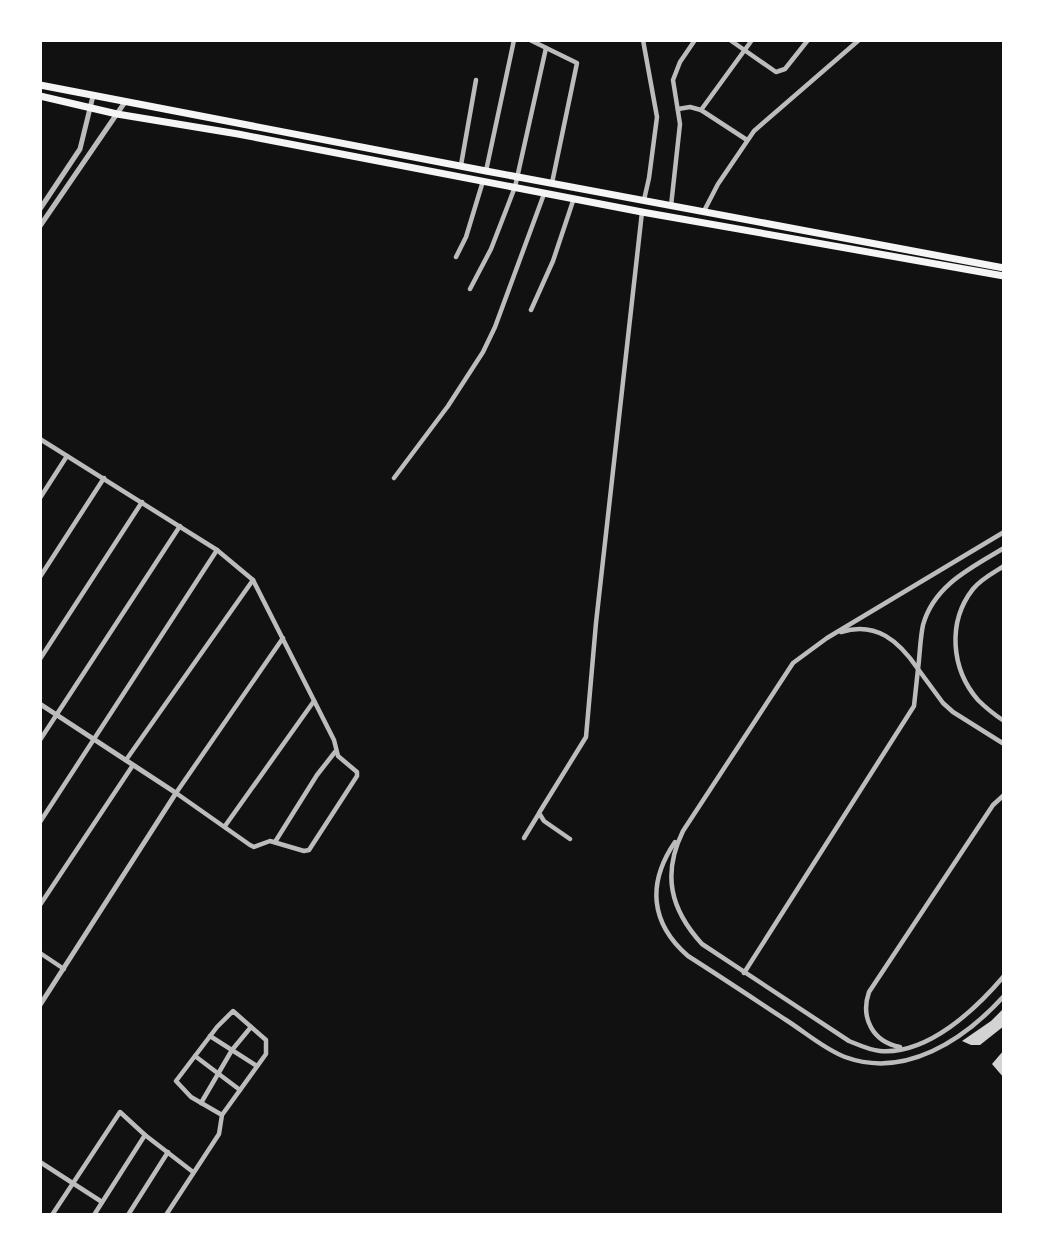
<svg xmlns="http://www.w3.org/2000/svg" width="1044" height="1255" viewBox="0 0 1044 1255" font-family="Helvetica,sans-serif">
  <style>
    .building { fill: #d3d3d3 }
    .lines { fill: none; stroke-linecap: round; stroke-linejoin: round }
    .minor { stroke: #bcbcbc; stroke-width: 4.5 }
    .tertiary { stroke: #bcbcbc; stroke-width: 5 }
    .trunk { stroke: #f5f5f5; stroke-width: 7 }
  </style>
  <rect width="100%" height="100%" fill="#111"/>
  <!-- building -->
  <g class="building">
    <path d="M1004,1008V1026L980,1045H971L962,1041L991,1021Z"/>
    <path d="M1004,1050V1078L992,1064Z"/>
  </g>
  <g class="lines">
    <!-- minor -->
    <g class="minor">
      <path d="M530,40L577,63L552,183"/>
      <path d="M643,40L657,117L649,178L644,200"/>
      <path d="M730,40L776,72L785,69L808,40"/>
      <path d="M678,109L690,107L701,110L747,140"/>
      <path d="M701,110L752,40"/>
      <path d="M461,165L476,80"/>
      <path d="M486,171L514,40"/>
      <path d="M671,206L680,124L673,80L680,62L695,40"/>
      <path d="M704,211L718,184L754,131L859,40"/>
      <path d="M456,257L466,237L483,181"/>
      <path d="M470,289L491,249L515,187L546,48"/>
      <path d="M531,310L553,261L574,198"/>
      <path d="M40,439L217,550L253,580L334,740L338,756L357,772V776L309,850L304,851L270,841L254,847L250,845L176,793L283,638"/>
      <path d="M394,478L448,406L483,352L495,327L544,194"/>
      <path d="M40,498L67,456"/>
      <path d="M1004,532L827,638L793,663L683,831C662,874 670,909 702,944L849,1041C859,1045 869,1050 880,1051C928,1055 976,1009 1004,976"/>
      <path d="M1004,548C971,568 934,585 923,625C920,639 920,654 918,669L943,703L953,712L1004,744"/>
      <path d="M1004,566C993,573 981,579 973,589C947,622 951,669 978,700C986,708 995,715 1004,721"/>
      <path d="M40,577L104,478"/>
      <path d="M40,659L142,502"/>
      <path d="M40,740L180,526"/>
      <path d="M126,760L253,580"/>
      <path d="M40,822L217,550"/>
      <path d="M225,826L314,701"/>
      <path d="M524,838L538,815"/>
      <path d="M570,839L544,821L539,813L586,737L596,623L642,212"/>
      <path d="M275,842L317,775L335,752"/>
      <path d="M675,842C647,883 650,923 688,956C721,977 754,999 786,1020C805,1032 824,1049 845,1057C905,1079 964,1040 1004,996"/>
      <path d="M40,905L133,765"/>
      <path d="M40,953L64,969"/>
      <path d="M744,973L914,706L918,669C899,641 876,621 841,632"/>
      <path d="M210,1036L257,1066"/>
      <path d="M900,1047C873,1042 860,1018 869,992L993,805L1004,795"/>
      <path d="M195,1056L240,1090"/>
      <path d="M201,1103L232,1050L251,1027"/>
      <path d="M40,1162L102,1202"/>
      <path d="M52,1215L120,1112L145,1135L193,1172"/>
      <path d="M94,1215L145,1135"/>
      <path d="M128,1215L168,1152"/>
      <path d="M166,1215L219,1134L222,1115L266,1054V1040L233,1011L217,1027L176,1081L191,1097L222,1115"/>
    </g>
    <!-- tertiary -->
    <g class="tertiary">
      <path d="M40,209L80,149L93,96"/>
      <path d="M40,226L125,102"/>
      <path d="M40,704L176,793L40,1005"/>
    </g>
    <!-- trunk -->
    <g class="trunk">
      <path d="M40,85L486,171L1004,268"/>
      <path d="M40,96L117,114L238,134L642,212L1004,276"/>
    </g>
  </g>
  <!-- border -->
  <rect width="1044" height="1255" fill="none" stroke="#ffffff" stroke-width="84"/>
</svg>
